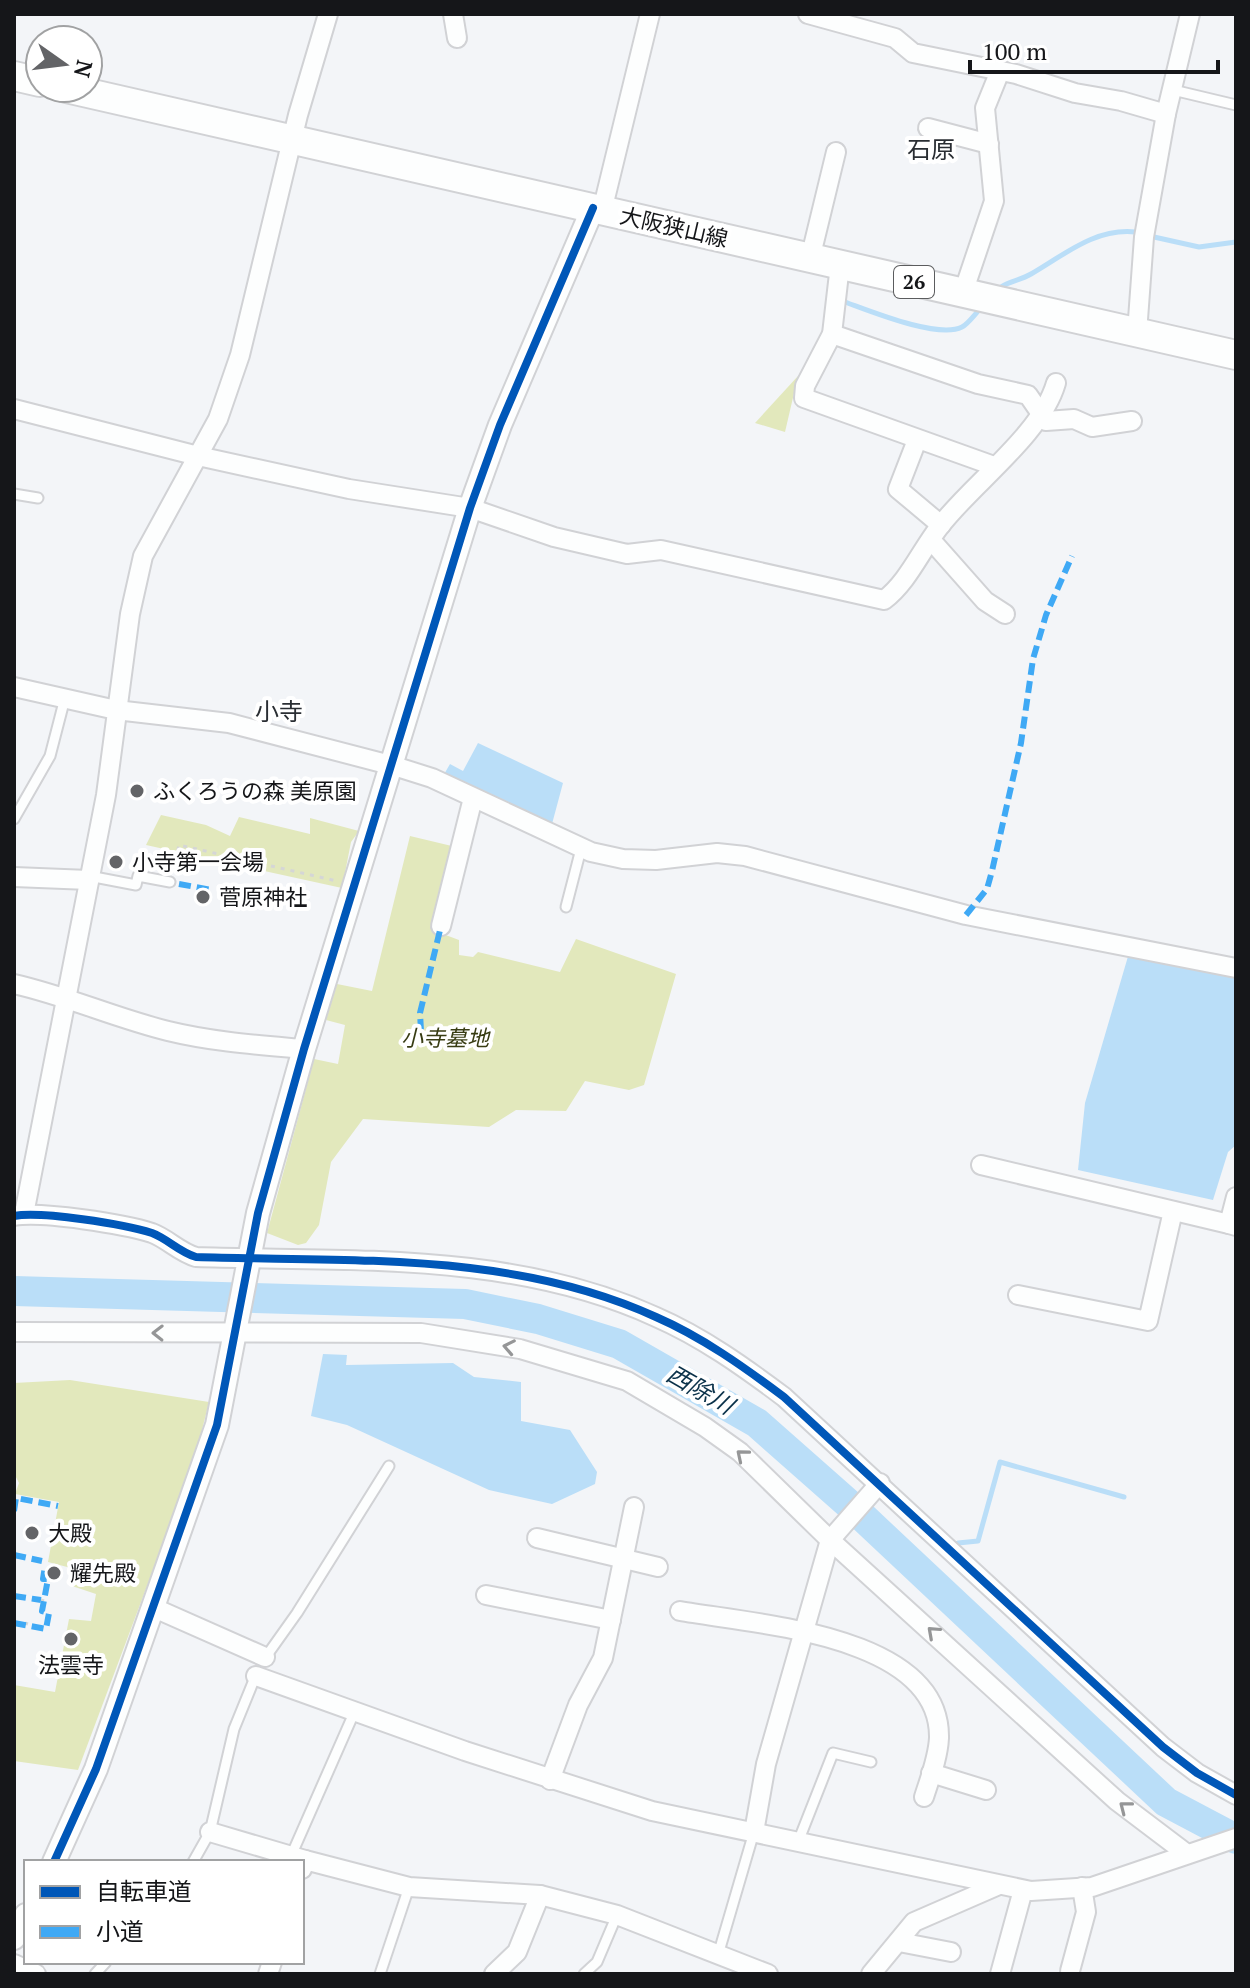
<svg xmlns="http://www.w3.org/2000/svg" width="1250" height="1988" viewBox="0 0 1250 1988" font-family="'PT Serif','Noto Sans JP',serif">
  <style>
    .green { fill: #e2e8bc }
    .water { fill: #badef8 }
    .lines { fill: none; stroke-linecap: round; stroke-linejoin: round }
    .stream { stroke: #badef8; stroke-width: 5 }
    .river { stroke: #badef8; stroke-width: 30 }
    .service-casing { stroke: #d1d2d5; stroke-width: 13 }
    .minor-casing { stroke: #d1d2d5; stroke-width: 22 }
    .tertiary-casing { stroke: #d1d2d5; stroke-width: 26 }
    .primary-casing { stroke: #d1d2d5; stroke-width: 32 }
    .path { stroke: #d5d6d6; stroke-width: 3; stroke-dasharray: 4 6; stroke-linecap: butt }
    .service { stroke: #fdfefe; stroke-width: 9 }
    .minor { stroke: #fdfefe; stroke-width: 18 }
    .tertiary { stroke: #fdfefe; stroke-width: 22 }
    .primary { stroke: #fdfefe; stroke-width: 28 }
    .quiet { stroke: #3fa9f5; stroke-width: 6; stroke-dasharray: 12 6; stroke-linecap: butt }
    .cycleway-casing { stroke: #fff; stroke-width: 13 }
    .cycleway { stroke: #0057b8; stroke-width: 8 }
    .oneway { stroke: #959697 }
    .poi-dot { fill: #636467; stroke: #fff; stroke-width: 3 }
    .labels { text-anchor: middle; stroke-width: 8; stroke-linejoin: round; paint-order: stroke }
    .shield { fill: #fff; stroke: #5b5c5e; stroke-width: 2 }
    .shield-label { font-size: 20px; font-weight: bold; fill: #151619 }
    .street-label { font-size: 22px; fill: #151619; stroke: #fff }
    .poi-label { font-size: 22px; fill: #151619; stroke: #fff; text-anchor: start }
    .park-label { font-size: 22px; font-style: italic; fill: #383c13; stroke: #fff }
    .neighbourhood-label { font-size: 24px; fill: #2a2e33; stroke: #fff }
    .water-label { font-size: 24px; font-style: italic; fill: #0b324a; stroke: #fff }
  </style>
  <rect width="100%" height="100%" fill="#f3f5f8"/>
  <!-- green -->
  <g class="green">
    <path d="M798,376L785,432L755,423Z"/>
    <path d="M161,815L206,825L230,836L239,817L310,834V818L359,831L351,842L342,888L146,845Z"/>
    <path d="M410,836L456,847L435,931L459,940V955L473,957L478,952L560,972L576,939L676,974L644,1085L629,1090L585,1081L566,1111L516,1110L489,1127L363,1119L331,1162L319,1225L306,1243L298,1245L267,1233L314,1059L338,1064L345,1025L326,1020L337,984L372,991Z"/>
    <path d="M70,1380L209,1402L195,1458L78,1770L14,1761V1685L55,1692L69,1619L91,1621L96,1594L69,1585L71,1568L48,1562L59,1502L15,1494L19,1483L14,1473V1383Z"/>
  </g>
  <!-- water -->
  <g class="water">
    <path d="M478,743L563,783L552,824L443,776L450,764L463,771Z"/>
    <path d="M1129,953L1236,976V1145L1228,1152L1213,1200L1078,1170L1085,1103Z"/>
    <path d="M323,1354L347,1355L346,1365L453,1363L474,1377L521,1382V1421L570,1430L597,1472L595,1484L552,1504L489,1490L347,1425L311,1416Z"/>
  </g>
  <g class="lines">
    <!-- stream -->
    <g class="stream">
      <path d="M1154,237L1199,247L1236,242"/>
      <path d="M1001,287C1010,281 1021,280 1031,274C1064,255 1095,228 1135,232"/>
      <path d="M845,302C870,311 938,339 962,327C968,324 975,314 980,309"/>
      <path d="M958,1543L978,1541L1000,1462L1124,1497"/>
    </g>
    <!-- river -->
    <path class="river" d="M14,1291L465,1304L538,1319L619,1344L757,1423L851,1506L1166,1802L1236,1839"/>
    <defs>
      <g id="service">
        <path d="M1173,90L1236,105"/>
        <path d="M14,494L38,498"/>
        <path d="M14,819L50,756L65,698"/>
        <path d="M89,876L136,885L138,876L170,882"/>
        <path d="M566,907L581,849"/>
        <path d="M265,1658L297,1613L389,1466"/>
        <path d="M798,1842L833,1753L871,1762"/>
        <path d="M291,1856L354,1713"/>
        <path d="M193,1862L210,1832L234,1729L256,1675"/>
        <path d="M718,1955L754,1832"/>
        <path d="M95,1974L106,1962"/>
        <path d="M380,1974L409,1887"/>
        <path d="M584,1974L597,1962L617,1915"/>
      </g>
      <g id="minor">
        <path d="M453,14L457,38"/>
        <path d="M808,14L895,38L913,53L1016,74L1075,93L1121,101L1166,114"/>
        <path d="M928,128L989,144"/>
        <path d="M602,211L650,14"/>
        <path d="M810,259L836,152"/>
        <path d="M840,265L832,334L805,386L804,398L994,466"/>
        <path d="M963,293L994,201L985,108L1000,71"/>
        <path d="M1137,333L1144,237L1166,114L1190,14"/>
        <path d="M832,334L978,384L1028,395L1046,421L1074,419L1092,427L1132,421"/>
        <path d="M14,409L198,456L349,489L470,508L554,537L627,554L661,550L884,600C908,582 921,550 940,526C973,483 1041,435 1056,383"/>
        <path d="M917,440L898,489L941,525"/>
        <path d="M931,540L985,601L1005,614"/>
        <path d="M14,687L116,710L229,723L394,766L432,778L591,852L623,859L656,860L717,853L745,856L966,915L1236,968"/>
        <path d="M14,877L89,880"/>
        <path d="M441,926L473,798"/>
        <path d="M14,984C67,996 115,1018 168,1031C213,1042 259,1045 304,1049"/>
        <path d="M981,1165L1229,1224"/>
        <path d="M1236,1197L1229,1224L1236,1226"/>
        <path d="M24,1214L106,795L130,614L143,556L218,419L240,355L298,115L328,14"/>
        <path d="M14,1216C41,1211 124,1224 152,1233C168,1239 179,1252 196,1257C350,1262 512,1251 656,1317C702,1337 744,1367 784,1397L1163,1747L1197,1773L1236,1795"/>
        <path d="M1018,1295L1148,1321L1173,1211"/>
        <path d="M14,1332L421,1333L520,1349L627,1381L705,1427L740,1452L830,1540L1117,1801L1187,1854"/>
        <path d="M537,1538L658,1567"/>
        <path d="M486,1595L611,1620"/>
        <path d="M152,1607L265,1657"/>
        <path d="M680,1611C752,1624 941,1634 939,1738C938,1758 930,1778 924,1797"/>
        <path d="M256,1676L465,1751L652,1811L1031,1891L1092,1887L1236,1838"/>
        <path d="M931,1773L986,1790"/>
        <path d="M550,1780L578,1705L603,1658L634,1507"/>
        <path d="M210,1832L305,1860"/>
        <path d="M754,1832L766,1764L830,1540L880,1483"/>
        <path d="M302,1869L305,1860L409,1887L540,1895L617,1915L768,1974"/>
        <path d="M899,1942L951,1952"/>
        <path d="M14,1964L36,1974"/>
        <path d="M1070,1971L1086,1912L1082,1887"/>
        <path d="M268,1974L272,1962"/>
        <path d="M494,1974L517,1952L540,1895"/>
        <path d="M871,1974L914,1922L999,1885"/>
        <path d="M1000,1974L1023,1890"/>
      </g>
      <g id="tertiary">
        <path d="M54,1862L96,1769L217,1425L258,1213L304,1049L470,508L500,425L593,208"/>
        <path d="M14,1938L26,1915"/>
      </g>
      <g id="primary">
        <path d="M14,76L40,82"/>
        <path d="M66,88L1236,355"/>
      </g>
    </defs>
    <!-- service casing -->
    <use href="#service" class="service-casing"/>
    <!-- minor casing -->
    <use href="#minor" class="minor-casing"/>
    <!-- tertiary casing -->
    <use href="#tertiary" class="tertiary-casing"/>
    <!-- primary casing -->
    <use href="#primary" class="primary-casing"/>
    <!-- path -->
    <g class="path">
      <path d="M173,870L179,845L337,881"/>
      <path d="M41,1600L44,1601"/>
      <path d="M26,1625L27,1622"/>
    </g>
    <!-- service -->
    <use href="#service" class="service"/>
    <!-- minor -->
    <use href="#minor" class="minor"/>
    <!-- tertiary -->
    <use href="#tertiary" class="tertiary"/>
    <!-- primary -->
    <use href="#primary" class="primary"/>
    <!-- quiet -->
    <g class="quiet">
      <path d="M179,884L212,890"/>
      <path d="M966,915L987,889L992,871L1021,743L1033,659L1046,615L1072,556"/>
      <path d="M421,1031L420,1013L441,926"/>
      <path d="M14,1511L16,1498L58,1506"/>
      <path d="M14,1555L42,1561"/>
      <path d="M14,1596L41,1600"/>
      <path d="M14,1623L46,1629L49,1613L42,1611L48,1579H43L45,1566"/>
    </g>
    <defs>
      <g id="cycleway">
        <path d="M14,1216C41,1211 124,1224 152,1233C168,1239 179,1252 196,1257C350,1262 512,1251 656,1317C702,1337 744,1367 784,1397L1163,1747L1197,1773L1236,1795"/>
        <path d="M54,1862L96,1769L217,1425L258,1213L304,1049L470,508L500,425L593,208"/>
      </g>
    </defs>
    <!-- cycleway casing -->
    <use href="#cycleway" class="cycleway-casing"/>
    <!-- cycleway -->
    <use href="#cycleway" class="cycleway"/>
  </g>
  <!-- one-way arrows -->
  <defs><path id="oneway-chevron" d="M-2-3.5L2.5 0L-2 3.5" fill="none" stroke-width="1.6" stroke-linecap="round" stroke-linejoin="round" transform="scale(2)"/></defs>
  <g class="oneway">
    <use href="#oneway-chevron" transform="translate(158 1333) rotate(-179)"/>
    <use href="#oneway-chevron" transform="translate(509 1347) rotate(-169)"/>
    <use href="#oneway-chevron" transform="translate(742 1455) rotate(-140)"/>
    <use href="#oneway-chevron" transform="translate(933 1632) rotate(-138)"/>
    <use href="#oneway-chevron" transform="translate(1125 1807) rotate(-142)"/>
  </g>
  <!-- markers -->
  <g class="poi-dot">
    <circle cx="137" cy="791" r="8"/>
    <circle cx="116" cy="862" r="8"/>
    <circle cx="203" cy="897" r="8"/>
    <circle cx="32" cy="1533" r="8"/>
    <circle cx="54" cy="1573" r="8"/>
    <circle cx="71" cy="1639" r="8"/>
  </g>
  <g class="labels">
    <!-- shield labels -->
    <rect class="shield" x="894" y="266" width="40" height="32" rx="6"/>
    <g class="shield-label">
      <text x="914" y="289">26</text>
    </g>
    <!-- street labels -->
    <g class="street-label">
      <text transform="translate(674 227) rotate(13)" y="8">大阪狭山線</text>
    </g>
    <!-- poi labels -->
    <g class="poi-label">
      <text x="153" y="799">ふくろうの森 美原園</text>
      <text x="132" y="870">小寺第一会場</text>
      <text x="219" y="905">菅原神社</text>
      <text x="48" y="1541">大殿</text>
      <text x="70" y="1581">耀先殿</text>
      <text x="71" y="1673" text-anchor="middle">法雲寺</text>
    </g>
    <!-- park labels -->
    <g class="park-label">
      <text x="445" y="1046">小寺墓地</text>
    </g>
    <!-- neighbourhood labels -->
    <g class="neighbourhood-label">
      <text x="931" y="158">石原</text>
      <text x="279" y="720">小寺</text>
    </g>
    <!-- water labels -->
    <g class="water-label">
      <text transform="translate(700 1390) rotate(30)" y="8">西除川</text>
    </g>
  </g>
  <!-- border -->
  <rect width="1250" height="1988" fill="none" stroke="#151619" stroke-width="32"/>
  <!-- legend -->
  <rect x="24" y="1860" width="280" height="104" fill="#ffffff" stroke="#a1a2a3" stroke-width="2"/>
  <rect x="40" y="1886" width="40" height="12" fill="#0057b8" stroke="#a1a2a3" stroke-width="2"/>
  <text x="96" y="1900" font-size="24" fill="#151619">自転車道</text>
  <rect x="40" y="1926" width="40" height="12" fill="#3fa9f5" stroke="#a1a2a3" stroke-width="2"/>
  <text x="96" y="1940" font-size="24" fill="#151619">小道</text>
  <!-- north arrow -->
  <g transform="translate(64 64) rotate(104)"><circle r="38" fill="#ffffff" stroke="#a1a2a3" stroke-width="2"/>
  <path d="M0-6L14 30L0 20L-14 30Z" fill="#636467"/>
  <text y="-12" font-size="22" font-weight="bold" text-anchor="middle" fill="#151619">N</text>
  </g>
  <!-- scale -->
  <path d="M970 60v12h248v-12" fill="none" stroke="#151619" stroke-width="4"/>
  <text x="982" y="60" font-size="24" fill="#151619" stroke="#ffffff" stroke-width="6" paint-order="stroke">100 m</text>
</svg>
